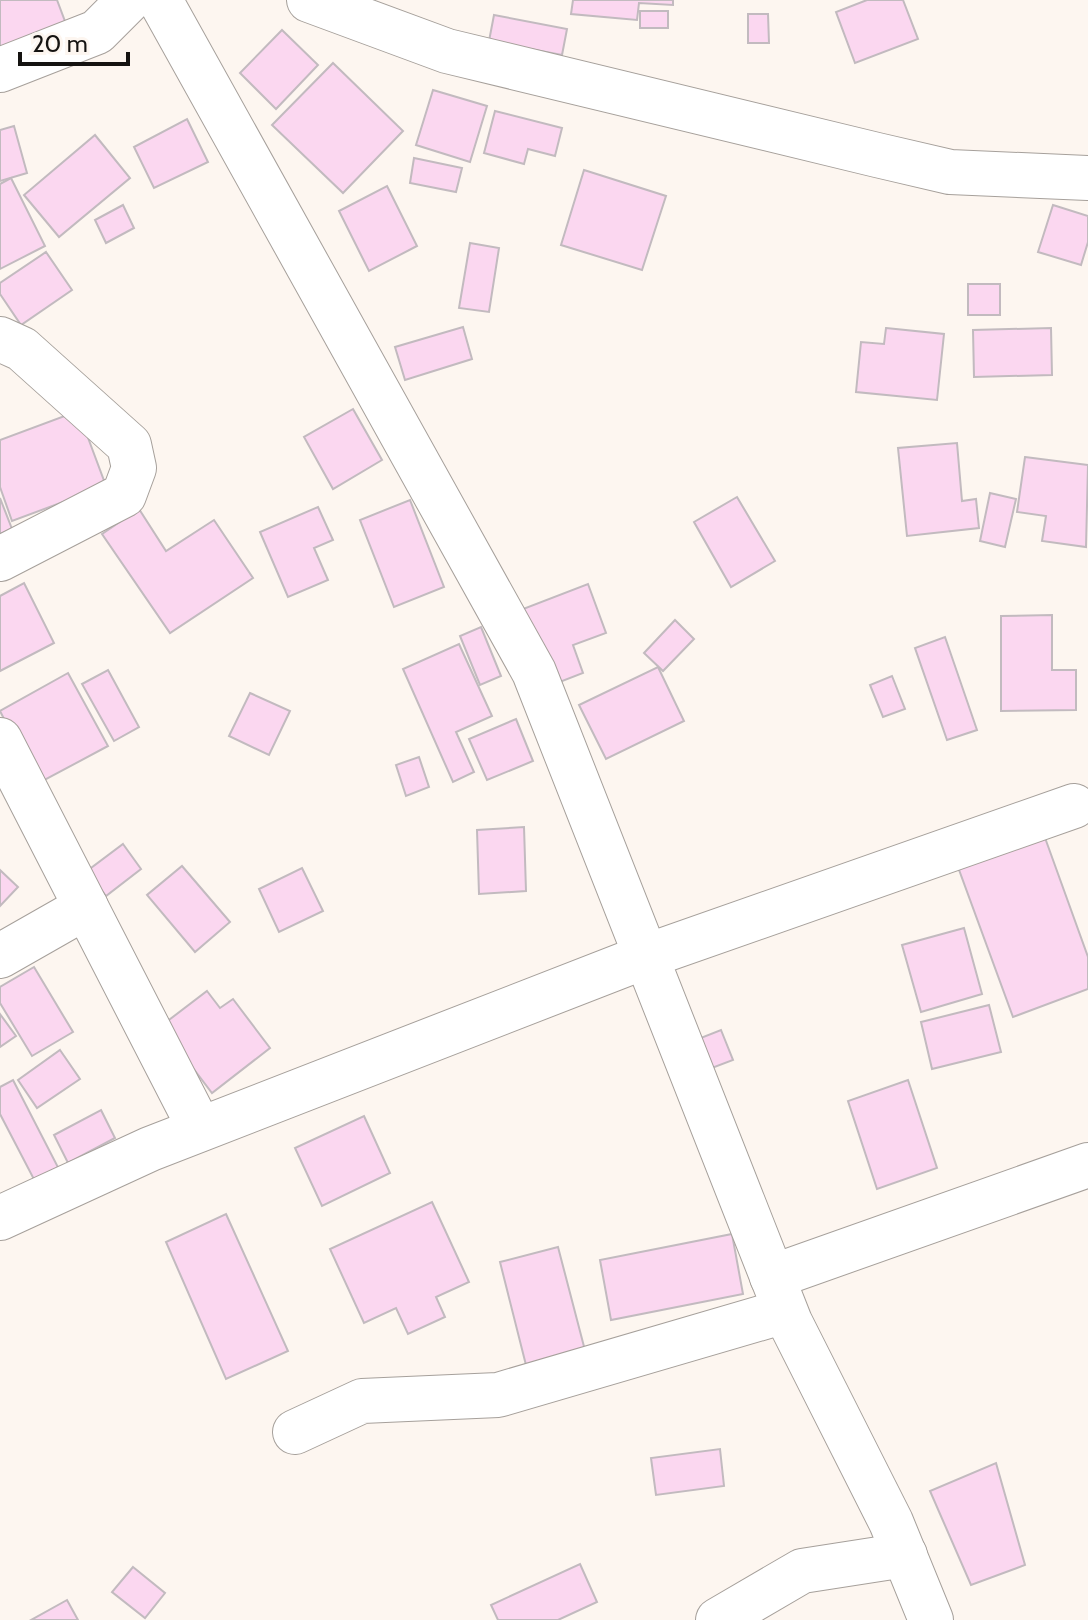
<svg xmlns="http://www.w3.org/2000/svg" width="1088" height="1620" viewBox="0 0 1088 1620" font-family="Cabin,sans-serif">
  <style>
    .building { fill: #fbd7f0; stroke: #c2babf; stroke-width: 2 }
    .lines { fill: none; stroke-linecap: round; stroke-linejoin: round }
    .minor-casing { stroke: #a6a09b; stroke-width: 46 }
    .minor { stroke: #fff; stroke-width: 44 }
  </style>
  <rect width="100%" height="100%" fill="#fdf6f0"/>
  <!-- building -->
  <g class="building">
    <path d="M0,0H57L66,24L0,49Z"/>
    <path d="M573,0H673V5L639,3L637,20L571,14Z"/>
    <path d="M867,0H903L918,39L855,63L836,12Z"/>
    <rect x="640" y="11" width="28" height="17"/>
    <path d="M748,14H768L769,43H748Z"/>
    <path d="M494,15L567,29L562,55L489,41Z"/>
    <path d="M282,30L318,65L276,109L240,73Z"/>
    <path d="M333,63L403,131L343,193L272,125Z"/>
    <path d="M433,90L487,106L470,162L416,145Z"/>
    <path d="M495,111L562,128L555,156L528,149L524,164L484,153Z"/>
    <path d="M187,119L208,162L154,188L134,147Z"/>
    <path d="M14,126L27,173L0,181V130Z"/>
    <path d="M95,135L130,178L59,237L24,195Z"/>
    <path d="M414,158L462,168L456,192L410,183Z"/>
    <path d="M584,170L666,196L642,270L561,245Z"/>
    <path d="M11,178L45,246L0,269V184Z"/>
    <path d="M387,186L417,246L369,271L339,211Z"/>
    <path d="M123,205L134,228L106,243L95,220Z"/>
    <path d="M1053,205L1088,216V242L1081,265L1038,252Z"/>
    <path d="M470,243L499,248L489,312L459,308Z"/>
    <path d="M46,252L72,290L21,325L0,294V283Z"/>
    <rect x="968" y="284" width="32" height="31"/>
    <path d="M463,327L472,359L405,380L395,347Z"/>
    <path d="M886,328L944,334L937,400L856,392L861,342L884,344Z"/>
    <path d="M1051,328L1052,375L974,377L973,330Z"/>
    <path d="M353,409L382,460L333,489L304,437Z"/>
    <path d="M78,411L106,486L12,521L0,487V440Z"/>
    <path d="M957,443L962,501L976,499L979,528L907,536L898,448Z"/>
    <path d="M1025,457L1088,465L1086,547L1042,541L1046,516L1017,512Z"/>
    <path d="M990,493L1016,499L1005,547L980,541Z"/>
    <path d="M737,497L775,561L731,587L694,522Z"/>
    <path d="M0,498L12,529L0,534Z"/>
    <path d="M410,500L444,587L394,607L360,520Z"/>
    <path d="M318,507L333,540L314,548L328,580L288,597L260,532Z"/>
    <path d="M139,509L166,551L214,520L253,578L170,633L102,534Z"/>
    <path d="M24,583L54,643L0,671V596Z"/>
    <path d="M588,584L606,633L573,645L583,673L552,685L523,609Z"/>
    <path d="M1052,615V670H1076V710L1001,711V616Z"/>
    <path d="M675,620L694,639L663,671L644,653Z"/>
    <path d="M481,627L501,676L480,685L460,636Z"/>
    <path d="M945,637L977,730L947,740L915,648Z"/>
    <path d="M459,644L492,716L456,732L474,772L453,782L403,669Z"/>
    <path d="M658,667L684,721L606,759L579,705Z"/>
    <path d="M108,670L139,727L114,741L82,684Z"/>
    <path d="M68,673L108,746L37,784L0,711Z"/>
    <path d="M892,676L905,709L883,717L870,685Z"/>
    <path d="M250,693L290,711L269,755L229,736Z"/>
    <path d="M516,719L533,761L487,780L469,739Z"/>
    <path d="M419,757L429,787L406,796L396,765Z"/>
    <path d="M524,827L526,891L479,894L477,830Z"/>
    <path d="M1044,835L1088,957V989L1013,1017L958,867Z"/>
    <path d="M123,844L141,869L106,896L87,871Z"/>
    <path d="M182,866L230,922L195,952L147,895Z"/>
    <path d="M302,868L323,911L279,932L259,889Z"/>
    <path d="M0,870L18,887L0,906Z"/>
    <path d="M964,928L982,994L921,1012L902,945Z"/>
    <path d="M34,967L73,1032L32,1056L0,1003V987Z"/>
    <path d="M207,991L220,1008L233,999L270,1048L212,1093L161,1026Z"/>
    <path d="M989,1005L1001,1052L932,1069L921,1022Z"/>
    <path d="M0,1014L16,1036L0,1047Z"/>
    <path d="M721,1030L733,1060L704,1071L693,1041Z"/>
    <path d="M60,1050L80,1079L37,1108L18,1080Z"/>
    <path d="M13,1080L63,1177L39,1189L0,1114V1087Z"/>
    <path d="M908,1080L937,1168L877,1189L848,1101Z"/>
    <path d="M101,1110L115,1138L68,1163L54,1135Z"/>
    <path d="M364,1116L390,1173L322,1206L295,1148Z"/>
    <path d="M432,1202L469,1282L436,1297L445,1317L408,1334L396,1308L364,1323L330,1249Z"/>
    <path d="M226,1214L288,1351L226,1379L166,1242Z"/>
    <path d="M732,1234L743,1294L611,1320L600,1260Z"/>
    <path d="M558,1247L587,1358L528,1373L500,1262Z"/>
    <path d="M720,1449L724,1486L656,1495L651,1458Z"/>
    <path d="M996,1463L1025,1565L971,1585L930,1491Z"/>
    <path d="M580,1564L597,1602L558,1620H498L491,1605Z"/>
    <path d="M133,1567L165,1593L145,1618L112,1592Z"/>
    <path d="M67,1600L78,1620H31Z"/>
  </g>
  <g class="lines">
    <defs>
      <g id="minor">
        <path d="M160,0L534,672L790,1322L891,1522L931,1620"/>
        <path d="M309,0L447,51L877,155L950,172L1088,178"/>
        <path d="M0,70L97,32L129,0"/>
        <path d="M0,339L22,349L129,445L134,468L124,495L0,559"/>
        <path d="M0,740L200,1129"/>
        <path d="M0,956L86,907"/>
        <path d="M0,1218L150,1149L644,957L1074,806"/>
        <path d="M772,1277L1088,1165"/>
        <path d="M295,1432L362,1401L498,1395L785,1311"/>
        <path d="M718,1620L802,1571L905,1555"/>
      </g>
    </defs>
    <!-- minor casing -->
    <use href="#minor" class="minor-casing"/>
    <!-- minor -->
    <use href="#minor" class="minor"/>
  </g>
  <!-- scale -->
  <path d="M20 52v12h108v-12" fill="none" stroke="#151311" stroke-width="4"/>
  <text x="32" y="52" font-size="24" fill="#151311" stroke="#fdf6f0" stroke-width="6" paint-order="stroke">20 m</text>
</svg>
